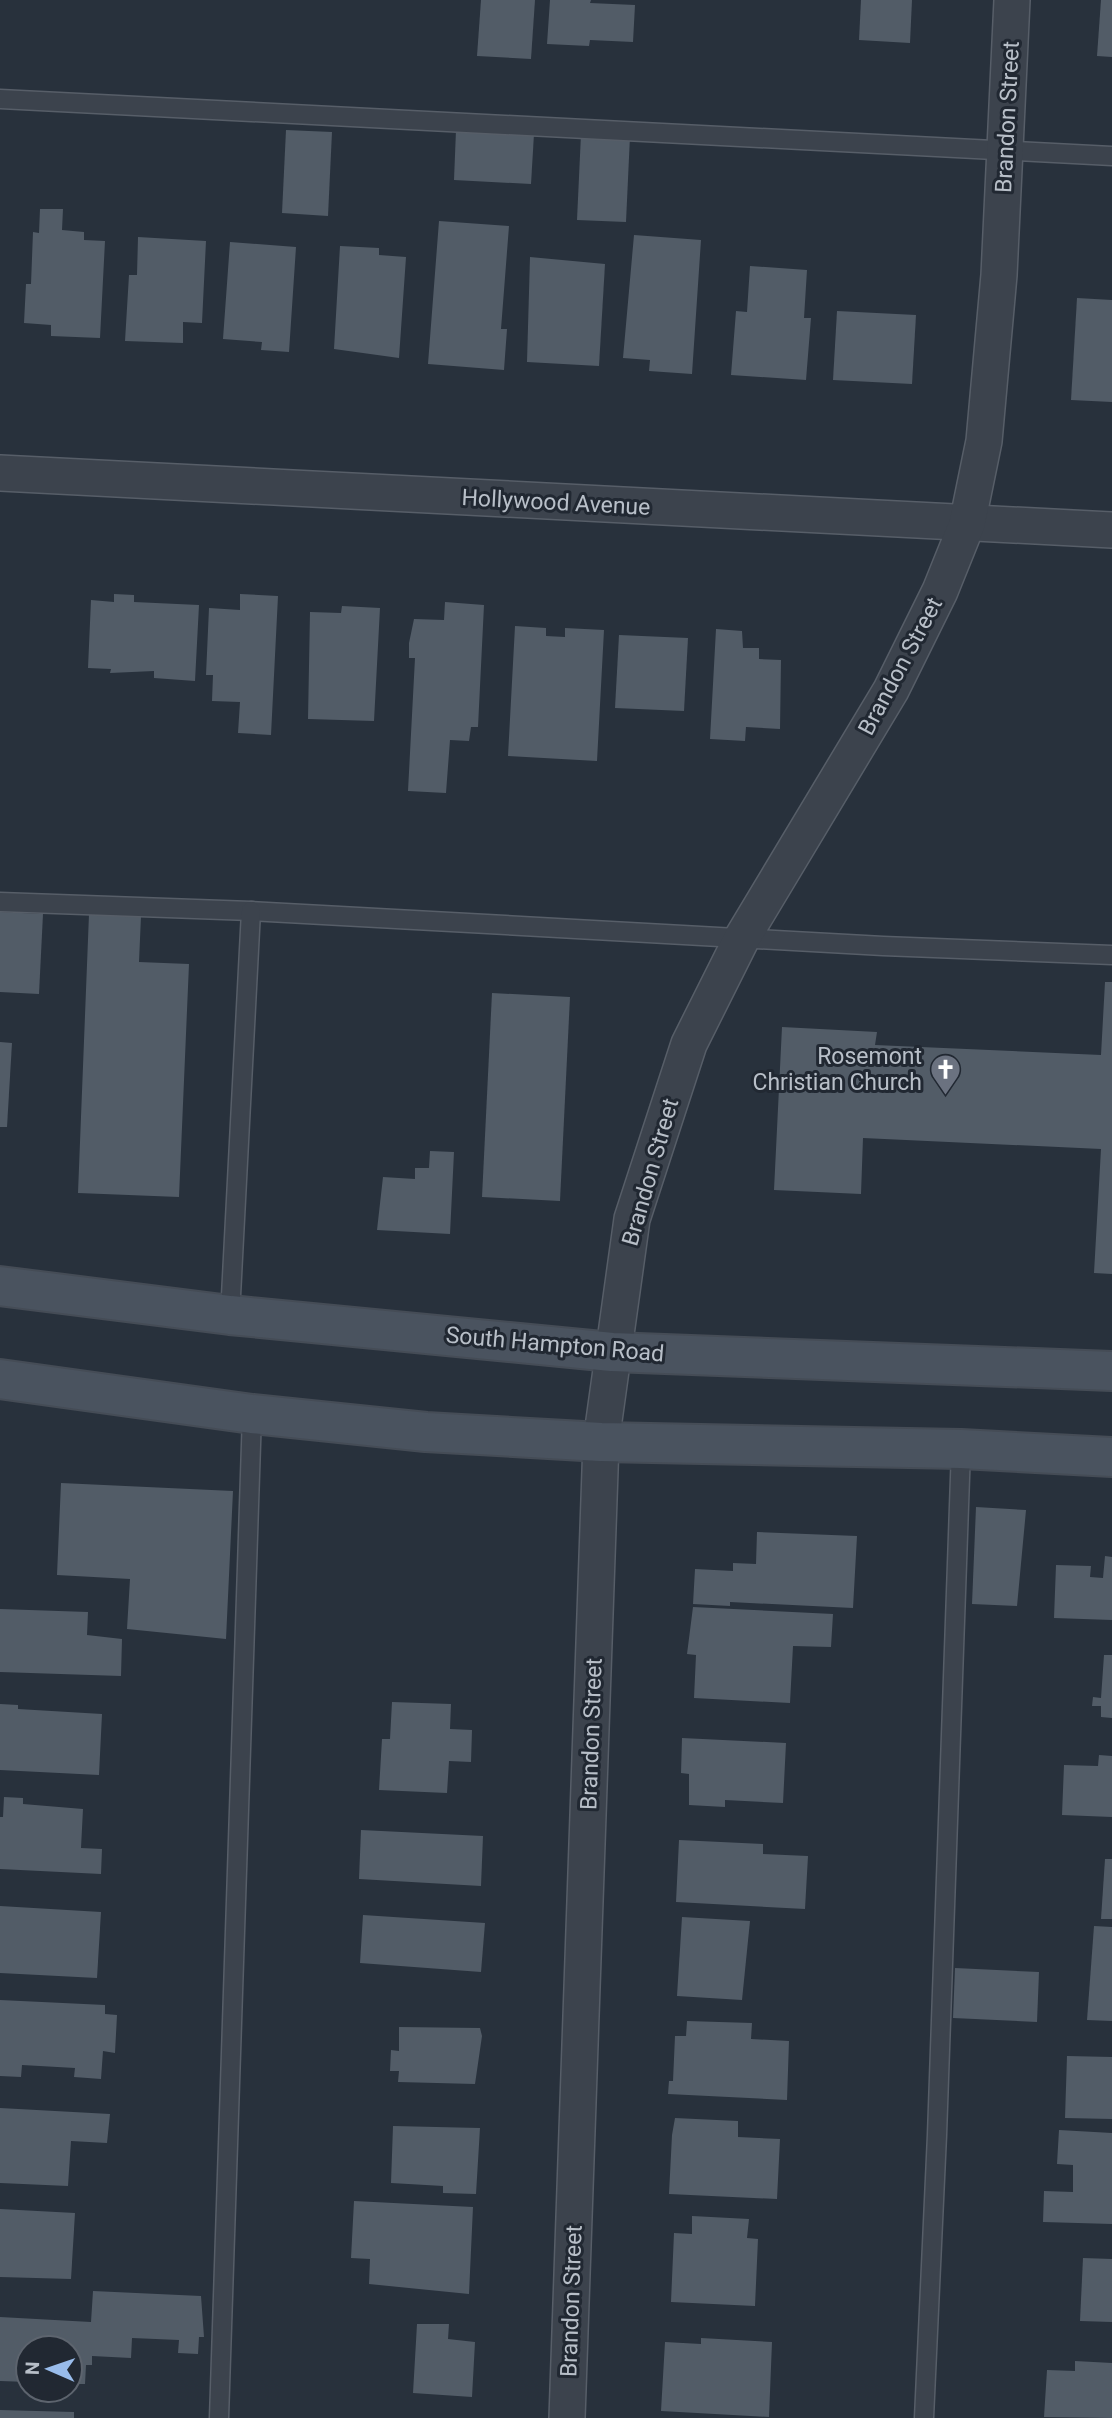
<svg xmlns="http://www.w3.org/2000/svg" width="1112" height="2418" viewBox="0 0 1112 2418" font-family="Roboto,sans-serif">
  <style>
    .building { fill: #525c67 }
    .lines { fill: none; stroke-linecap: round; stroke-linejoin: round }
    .service-casing { stroke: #575e68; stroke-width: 21 }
    .minor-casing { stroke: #575e68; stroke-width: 38 }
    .secondary-casing { stroke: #454c56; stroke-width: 42 }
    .service { stroke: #3c434d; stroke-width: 18 }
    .minor { stroke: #3c434d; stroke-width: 35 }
    .secondary { stroke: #4a535f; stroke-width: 38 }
    .labels { text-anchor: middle; stroke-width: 6; stroke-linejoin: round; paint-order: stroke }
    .street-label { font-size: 23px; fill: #b8bfc8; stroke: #212832 }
    .poi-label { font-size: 23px; fill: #b8bfc8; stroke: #212832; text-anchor: end }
  </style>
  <rect width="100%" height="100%" fill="#28313c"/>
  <!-- building -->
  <g class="building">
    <path d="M481,0H535L531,59L477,56Z"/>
    <path d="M550,0H591L590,3L635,5L633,42L590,40L589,46L547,44Z"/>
    <path d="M861,0H912L910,43L859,40Z"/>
    <path d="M1101,0H1112V57L1097,56Z"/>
    <path d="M286,130L332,132L328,216L282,213Z"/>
    <path d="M456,130L534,134L531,184L454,180Z"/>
    <path d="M581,134L630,136L626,222L577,220Z"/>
    <path d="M40,209H63L62,230L84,232V240L105,241L100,338L51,336V325L24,323L26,284H31L33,232L39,233Z"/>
    <path d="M439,221L509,226L501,329H507L504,370L428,364Z"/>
    <path d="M634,235L701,240L692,374L649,371L650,360L623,358Z"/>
    <path d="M138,237L206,241L202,323L183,322V343L125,341L129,275H137Z"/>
    <path d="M230,242L296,247L289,352L261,350L262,342L223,339Z"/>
    <path d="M340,246L379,248V255L406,257L399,358L334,349Z"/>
    <path d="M530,257L605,264L599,366L527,362Z"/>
    <path d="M750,266L807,270L804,318H811L806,380L731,375L736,311L747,312Z"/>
    <path d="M1077,298L1112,300V402L1071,400Z"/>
    <path d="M837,311L916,315L912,384L833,380Z"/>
    <path d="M114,594L134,595V602L199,605L195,681L154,678V671L110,673L111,669L88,668L91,600L114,602Z"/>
    <path d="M240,594L278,596L271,735L238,733L240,702L212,701L213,675H206L209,608L240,610Z"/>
    <path d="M445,602L484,605L478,727H471L469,741L450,740L446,793L408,791L415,658H409V643L414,619L444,620Z"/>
    <path d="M342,606L380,608L374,721L308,719L310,612L341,613Z"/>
    <path d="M515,626L546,628V636L565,637V628L604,630L597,761L508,756Z"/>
    <path d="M716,629L742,631L743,648H759V659L781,660L780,729L746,727L745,741L710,739Z"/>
    <path d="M619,635L688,638L684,711L615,708Z"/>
    <path d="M0,912L43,914L39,994L0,992Z"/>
    <path d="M89,914L141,916L139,962L189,964L179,1197L78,1193Z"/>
    <path d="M1105,982H1112V1274L1094,1273L1101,1149L863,1138L861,1194L774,1190L782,1027L877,1032L875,1045L1101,1055Z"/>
    <path d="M492,993L570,997L560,1201L482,1197Z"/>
    <path d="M0,1042L12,1043L7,1127H0Z"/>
    <path d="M430,1151L454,1152L450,1234L377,1230L383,1177L415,1179V1168H429Z"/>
    <path d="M61,1483L233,1491L226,1639L127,1629L130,1579L57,1575Z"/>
    <path d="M976,1507L1026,1510L1017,1606L972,1604Z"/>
    <path d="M757,1532L857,1536L853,1608L730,1602V1606L693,1604L695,1569L733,1571V1563L756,1564Z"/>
    <path d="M1105,1556L1112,1557V1620L1054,1618L1056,1565L1091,1566L1090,1577L1103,1578Z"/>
    <path d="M693,1607L833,1614L831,1647L793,1646L790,1703L694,1698L696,1655L687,1654Z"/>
    <path d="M0,1609L88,1612L87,1635L122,1639L121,1676L0,1672Z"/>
    <path d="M1104,1655H1112V1718L1101,1717V1706H1092L1093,1697L1101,1698Z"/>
    <path d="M392,1702L451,1704L450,1729L472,1730L471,1762L449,1761L447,1793L379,1790L382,1739H390Z"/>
    <path d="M0,1704L18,1705V1709L102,1714L99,1775L0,1770Z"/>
    <path d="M682,1738L786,1743L783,1803L725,1800V1807L689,1805V1774L681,1773Z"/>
    <path d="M1099,1755L1112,1756V1817L1062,1815L1064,1765L1098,1766Z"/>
    <path d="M4,1797L23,1798V1804L83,1809L81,1848L102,1849L101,1874L0,1869V1817H3Z"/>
    <path d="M361,1830L483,1836L481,1886L359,1879Z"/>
    <path d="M679,1840L763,1844V1854L808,1856L805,1909L676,1902Z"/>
    <path d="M1105,1859H1112V1919H1101Z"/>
    <path d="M0,1906L101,1912L97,1978L0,1973Z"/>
    <path d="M363,1915L485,1923L481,1972L360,1963Z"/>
    <path d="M682,1917L750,1921L742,2000L677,1996Z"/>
    <path d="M1094,1926L1112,1927V2021L1087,2020Z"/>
    <path d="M955,1968L1039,1972L1037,2022L953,2018Z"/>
    <path d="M0,2000L105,2005V2014L117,2015L115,2053L103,2051L101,2079L74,2077L75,2068L22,2065L21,2077L0,2076Z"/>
    <path d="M687,2021L752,2023L751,2039L789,2041L787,2100L668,2094L669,2081H673L675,2036H686Z"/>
    <path d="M399,2027L480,2028L482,2036L475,2084L398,2082L399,2071H390L391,2050L399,2051Z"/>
    <path d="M1067,2056L1112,2057V2119L1065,2118Z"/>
    <path d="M0,2108L110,2114L107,2143L71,2141L68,2186L0,2183Z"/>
    <path d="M675,2118L738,2121V2137L780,2139L777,2199L669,2194L672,2135Z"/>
    <path d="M393,2126L480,2128L476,2194L443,2193V2186L391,2183Z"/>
    <path d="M1059,2130L1112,2133V2224L1043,2222L1044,2191L1073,2192V2165L1057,2164Z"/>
    <path d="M354,2201L473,2207L469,2294L369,2284L370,2259L351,2258Z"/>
    <path d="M0,2209L75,2213L71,2279L0,2277Z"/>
    <path d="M692,2216L749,2219L747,2238L758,2239L755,2306L671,2302L674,2233L692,2234Z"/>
    <path d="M1083,2258L1112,2259V2322L1080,2321Z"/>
    <path d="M93,2291L201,2296L204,2337H199L198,2354L178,2353L179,2340L132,2338L131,2358L92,2356V2365H86L85,2384H70V2348H28V2382L0,2381V2317L91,2322Z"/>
    <path d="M417,2324H449L448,2339L475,2342L472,2397L413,2393Z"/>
    <path d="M701,2338L772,2342L769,2417L661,2411L665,2342L701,2344Z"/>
    <path d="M1075,2361L1112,2363V2418L1044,2417L1047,2370L1075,2371Z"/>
    <path d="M0,2410L74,2412V2418H0Z"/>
  </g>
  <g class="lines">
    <defs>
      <g id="service">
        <path d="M0,99L1112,156"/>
        <path d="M0,902L251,911L883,946L1112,955"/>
        <path d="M230,1315L251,911"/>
        <path d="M219,2418L252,1414"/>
        <path d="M924,2418L937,2135L961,1449"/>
      </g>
      <g id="minor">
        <path d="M0,473L1112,530"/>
        <path d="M567,2418L601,1442L632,1219L689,1044L742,938L891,690L940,591L967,524L984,441L999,275L1012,0"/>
      </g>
      <g id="secondary">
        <path d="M0,1286L230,1315L612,1352L1112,1371"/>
        <path d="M0,1379L252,1414L426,1432L601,1442L961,1449L1112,1457"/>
      </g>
    </defs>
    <!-- service casing -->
    <use href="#service" class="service-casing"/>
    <!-- minor casing -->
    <use href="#minor" class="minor-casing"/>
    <!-- secondary casing -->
    <use href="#secondary" class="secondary-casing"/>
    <!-- service -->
    <use href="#service" class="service"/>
    <!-- minor -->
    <use href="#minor" class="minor"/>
    <!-- secondary -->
    <use href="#secondary" class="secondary"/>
  </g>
  <!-- icons -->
  <defs>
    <symbol id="church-pin" viewBox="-11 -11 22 30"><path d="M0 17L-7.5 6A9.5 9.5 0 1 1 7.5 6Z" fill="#6b7280" stroke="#212832"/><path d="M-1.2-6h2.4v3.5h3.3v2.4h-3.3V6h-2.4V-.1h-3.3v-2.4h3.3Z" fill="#fff"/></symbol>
  </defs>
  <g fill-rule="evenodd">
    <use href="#church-pin" x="928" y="1052" width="35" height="47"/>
  </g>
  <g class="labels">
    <!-- street labels -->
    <g class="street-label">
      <text transform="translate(1007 117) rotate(-87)" y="8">Brandon Street</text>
      <text transform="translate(556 502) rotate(3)" y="8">Hollywood Avenue</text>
      <text transform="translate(900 666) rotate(-62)" y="8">Brandon Street</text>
      <text transform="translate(650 1172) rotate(-74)" y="8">Brandon Street</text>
      <text transform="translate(555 1344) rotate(5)" y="8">South Hampton Road</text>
      <text transform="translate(591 1734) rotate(-88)" y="8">Brandon Street</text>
      <text transform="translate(571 2301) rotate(-88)" y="8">Brandon Street</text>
    </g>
    <!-- poi labels -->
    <g class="poi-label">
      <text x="922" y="1064">Rosemont<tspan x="922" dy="26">Christian Church</tspan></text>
    </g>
  </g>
  <!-- north arrow -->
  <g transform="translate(49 2369) rotate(272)"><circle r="33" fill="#212832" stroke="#5d646e" stroke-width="2"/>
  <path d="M0-5L12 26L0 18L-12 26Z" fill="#99bceb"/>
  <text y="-10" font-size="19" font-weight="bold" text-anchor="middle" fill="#b8bfc8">N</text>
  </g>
</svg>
